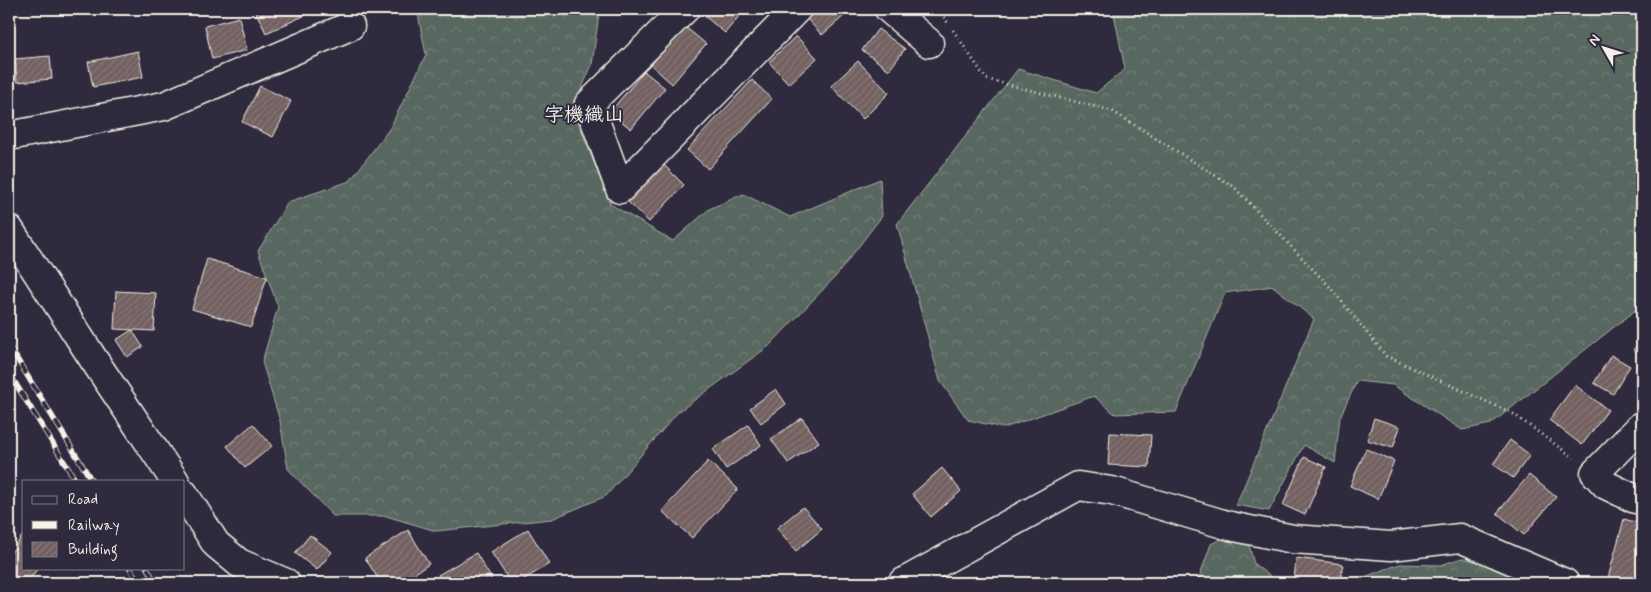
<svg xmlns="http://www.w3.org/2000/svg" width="1651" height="592" viewBox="0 0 1651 592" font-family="Mynerve,'Klee One',sans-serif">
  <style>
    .forest { fill: url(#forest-crowns); stroke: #a6aca4 }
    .building { fill: url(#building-hatch); stroke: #f4f1e8 }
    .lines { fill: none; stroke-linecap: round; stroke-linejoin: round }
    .minor-casing { stroke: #f4f1e8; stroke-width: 31 }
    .path { stroke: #f4f1e8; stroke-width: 3; stroke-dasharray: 1 4; stroke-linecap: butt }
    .minor { stroke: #2f2a3d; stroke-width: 28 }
    .rail-casing { stroke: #f4f1e8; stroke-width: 5.5 }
    .rail { stroke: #2f2a3d; stroke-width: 4; stroke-dasharray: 11; stroke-linecap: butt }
    .labels { text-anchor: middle; stroke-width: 4; stroke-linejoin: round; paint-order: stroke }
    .quarter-label { font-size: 20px; font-weight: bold; fill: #f4f1e8; stroke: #2f2a3d }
  </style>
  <defs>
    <pattern id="forest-crowns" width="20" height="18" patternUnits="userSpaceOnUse" patternTransform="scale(1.25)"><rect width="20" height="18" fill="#586860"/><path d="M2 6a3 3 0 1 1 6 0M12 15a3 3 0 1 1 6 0" fill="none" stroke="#717e77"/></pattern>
    <pattern id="building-hatch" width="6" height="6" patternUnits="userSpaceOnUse" patternTransform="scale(1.25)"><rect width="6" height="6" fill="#736060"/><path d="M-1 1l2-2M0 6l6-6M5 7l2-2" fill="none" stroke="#877"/></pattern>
  </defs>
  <rect width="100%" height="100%" fill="#2f2a3d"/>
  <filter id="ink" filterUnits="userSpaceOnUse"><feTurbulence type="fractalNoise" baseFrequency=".02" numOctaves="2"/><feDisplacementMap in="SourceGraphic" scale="10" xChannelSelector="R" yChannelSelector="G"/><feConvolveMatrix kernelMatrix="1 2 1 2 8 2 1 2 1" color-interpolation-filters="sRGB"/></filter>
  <g filter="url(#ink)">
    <!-- forest -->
    <g class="forest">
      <path d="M414,9H594L599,14L592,65L573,108L610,204L673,241L709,209L743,194L790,217L880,179L882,216L836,276L769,346L678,412L606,496L552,519L436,531L386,516H333L288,469L280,421L262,362L278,307L258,251L288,202L350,181L390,128L426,55L418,14Z"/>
      <path d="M1113,9H1642V305L1491,424L1462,430L1393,385L1357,381L1340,417L1335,463L1304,445L1269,511L1236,505L1314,319L1273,286L1225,293L1176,412L1115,414L1094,396L1004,428L968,420L940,381L897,224L1018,69L1096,93L1125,69Z"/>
      <path d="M1229,535L1249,545L1254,564L1275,580L1276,583H1197L1211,544Z"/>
      <path d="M1462,558L1498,567L1528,583H1357L1367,576L1400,564L1441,565Z"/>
    </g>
    <!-- building -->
    <g class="building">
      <path d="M259,9H306L308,14L266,33L255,10Z"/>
      <path d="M706,9H745L725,33L702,14Z"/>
      <path d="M816,9H852L822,35L806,18Z"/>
      <path d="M239,17L247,50L212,59L205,26Z"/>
      <path d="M684,26L706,44L672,84L651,65Z"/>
      <path d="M878,29L905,49L889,70L862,50Z"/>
      <path d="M796,36L817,58L789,84L769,62Z"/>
      <path d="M138,51L143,77L93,87L88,62Z"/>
      <path d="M50,56L52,79L17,82L15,59Z"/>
      <path d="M858,61L889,93L863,119L831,86Z"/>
      <path d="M644,71L665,88L631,129L610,112Z"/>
      <path d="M752,80L772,99L708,169L687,150Z"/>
      <path d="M260,86L291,101L273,137L242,122Z"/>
      <path d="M663,164L684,185L649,222L627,201Z"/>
      <path d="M207,259L267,277L251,327L192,309Z"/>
      <path d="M116,291L156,293L154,331L114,329Z"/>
      <path d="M132,330L143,347L127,357L116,340Z"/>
      <path d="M1642,339V358L1633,350Z"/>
      <path d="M1611,355L1630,366L1613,394L1594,383Z"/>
      <path d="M1575,385L1608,410L1582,445L1549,420Z"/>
      <path d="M776,389L786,404L761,423L750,408Z"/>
      <path d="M802,418L819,442L788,463L771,439Z"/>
      <path d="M1374,418L1400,427L1393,448L1367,440Z"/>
      <path d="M253,424L272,446L245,468L227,446Z"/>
      <path d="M748,425L761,445L726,469L713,449Z"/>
      <path d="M1110,433L1151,435L1149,467L1108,465Z"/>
      <path d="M1510,440L1530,455L1513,478L1493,464Z"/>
      <path d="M1366,449L1394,461L1378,499L1350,486Z"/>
      <path d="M1304,457L1326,467L1305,515L1283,505Z"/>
      <path d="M708,461L738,489L692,538L662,511Z"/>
      <path d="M942,468L961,491L931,517L912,494Z"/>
      <path d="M1529,475L1556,497L1524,535L1497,513Z"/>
      <path d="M803,507L822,529L796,551L777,528Z"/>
      <path d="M1624,519L1642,524V583H1629L1608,578Z"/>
      <path d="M528,529L549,564L518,583H511L491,552Z"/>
      <path d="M408,530L429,564L400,583H381L365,558Z"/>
      <path d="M310,535L332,552L317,570L295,553Z"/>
      <path d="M22,536L24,537V568H38L27,583H9V556Z"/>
      <path d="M476,553L494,583H443L438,575Z"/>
      <path d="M1296,558L1343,564L1340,583H1308L1294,582Z"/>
    </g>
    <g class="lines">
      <defs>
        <g id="minor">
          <path d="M685,9L589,104L620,189L797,9"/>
          <path d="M889,9L929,43"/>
          <path d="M9,136L164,106L350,26"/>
          <path d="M9,229L94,360L175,481"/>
          <path d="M1642,425L1595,473L1606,485L1635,499L1642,500"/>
          <path d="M184,494L216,544L239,563L286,583"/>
          <path d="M902,583L1078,486L1112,491L1230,526L1293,539L1391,546L1460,538L1565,583"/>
        </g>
      </defs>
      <!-- minor casing -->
      <use href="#minor" class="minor-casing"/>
      <!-- path -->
      <g class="path">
        <path d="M938,9L948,23"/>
        <path d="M953,30L986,79L1112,111L1234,187L1329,286L1386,356L1512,413L1574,458"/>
      </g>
      <!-- minor -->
      <use href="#minor" class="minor"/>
      <defs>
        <g id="rail">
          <path d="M9,346L92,481"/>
          <path d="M9,373L76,481"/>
          <path d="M130,568L139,583"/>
          <path d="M147,568L156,583"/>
        </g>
      </defs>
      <!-- rail casing -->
      <use href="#rail" class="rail-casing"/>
      <!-- rail -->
      <use href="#rail" class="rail"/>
    </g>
  </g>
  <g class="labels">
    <!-- quarter labels -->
    <g class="quarter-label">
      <text x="584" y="121">字機織山</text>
    </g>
  </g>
  <!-- margin -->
  <rect width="1651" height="592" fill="none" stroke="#2f2a3d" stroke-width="30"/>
  <rect x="15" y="15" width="1621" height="562" fill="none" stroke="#f4f1e8" stroke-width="2" filter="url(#ink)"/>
  <!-- legend -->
  <rect x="22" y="480" width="162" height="90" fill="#2f2a3d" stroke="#7e7a81"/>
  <rect x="32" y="496" width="25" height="8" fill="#2f2a3d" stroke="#7e7a81"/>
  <text x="68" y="504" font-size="15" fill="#f4f1e8">Road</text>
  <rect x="32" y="521" width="25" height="8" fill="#f4f1e8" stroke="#7e7a81"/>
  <text x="68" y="530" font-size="15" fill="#f4f1e8">Railway</text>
  <rect x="32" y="542" width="25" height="15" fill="url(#building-hatch)" stroke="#7e7a81"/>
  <text x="68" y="554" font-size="15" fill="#f4f1e8">Building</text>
  <!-- north arrow -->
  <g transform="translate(1604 48) rotate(309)" stroke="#2f2a3d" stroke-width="4" paint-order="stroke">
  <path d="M0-4L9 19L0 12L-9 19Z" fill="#f4f1e8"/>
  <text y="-8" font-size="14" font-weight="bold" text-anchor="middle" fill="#f4f1e8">N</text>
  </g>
</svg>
